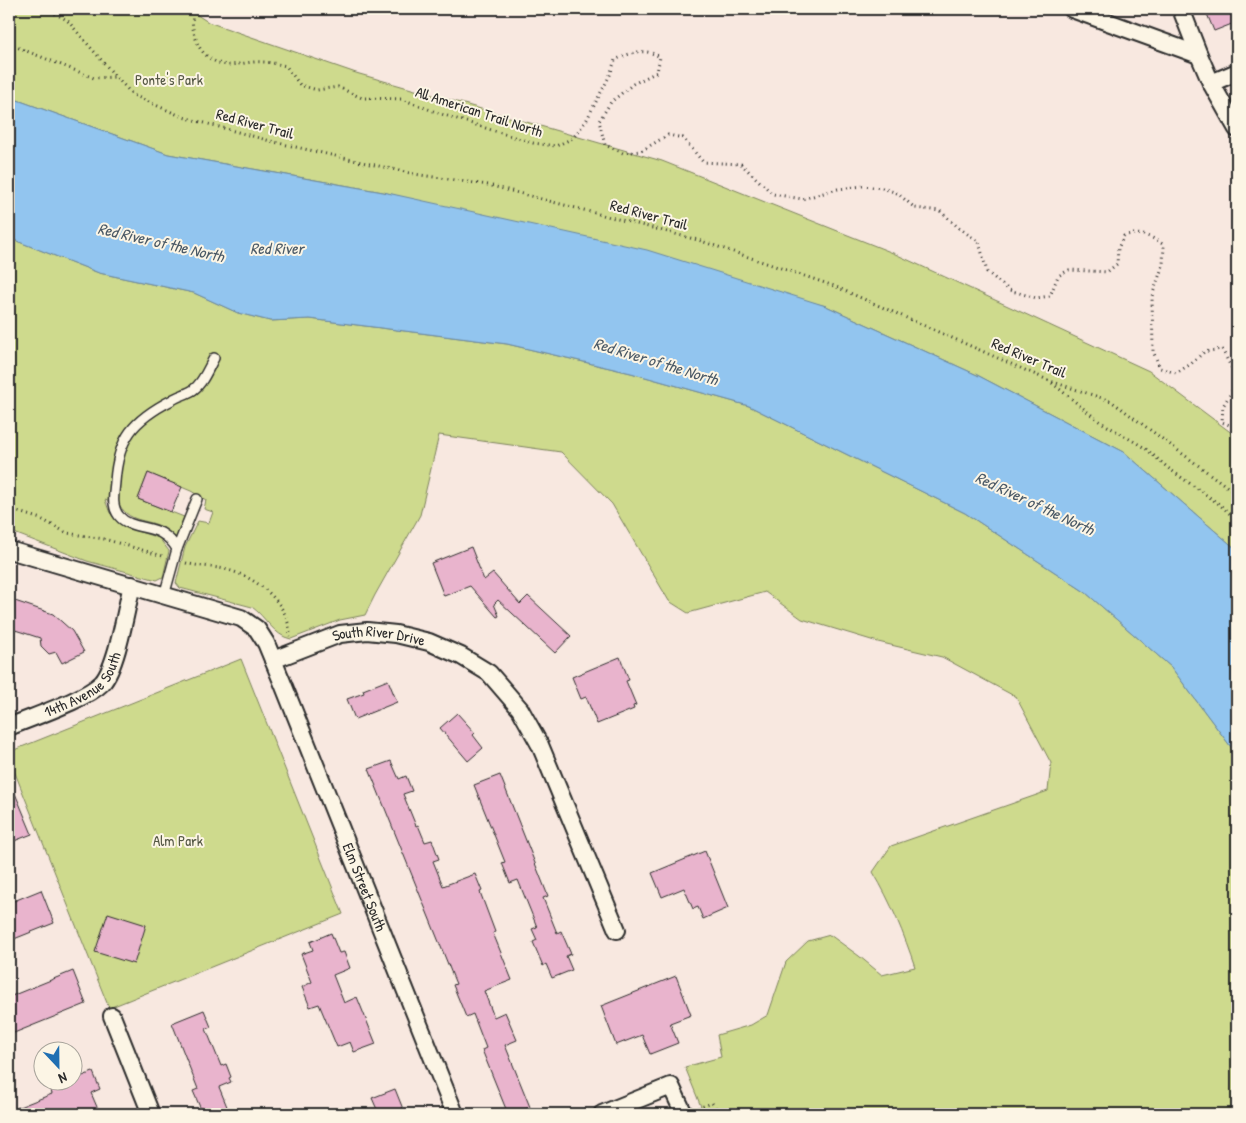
<svg xmlns="http://www.w3.org/2000/svg" width="1246" height="1123" viewBox="0 0 1246 1123" font-family="'Patrick Hand',sans-serif">
  <style>
    .green { fill: #ceda8d; stroke: #7c825c }
    .water { fill: #92c5ef; stroke: #6987a1 }
    .building { fill: #e9b4cd; stroke: #2b2b2b }
    .lines { fill: none; stroke-linecap: round; stroke-linejoin: round }
    .lane-casing { stroke: #2b2b2b; stroke-width: 12 }
    .street-casing { stroke: #2b2b2b; stroke-width: 20 }
    .path { stroke: #2b2b2b; stroke-width: 3; stroke-dasharray: 1 4; stroke-linecap: butt }
    .lane { stroke: #fcf5e5; stroke-width: 9 }
    .street { stroke: #fcf5e5; stroke-width: 16 }
    .labels { text-anchor: middle; stroke-width: 4; stroke-linejoin: round; paint-order: stroke }
    .park-label { font-size: 15px; fill: #545744; stroke: #fcf5e5 }
    .street-label { font-size: 15px; fill: #2b2b2b; stroke: #fcf5e5 }
    .water-label { font-size: 16px; font-style: italic; fill: #4a5966; stroke: #fcf5e5 }
  </style>
  <rect width="100%" height="100%" fill="#f8e8e0"/>
  <filter id="ink" filterUnits="userSpaceOnUse"><feTurbulence type="fractalNoise" baseFrequency=".02" numOctaves="2"/><feDisplacementMap in="SourceGraphic" scale="10" xChannelSelector="R" yChannelSelector="G"/><feConvolveMatrix kernelMatrix="1 2 1 2 8 2 1 2 1" color-interpolation-filters="sRGB"/></filter>
  <g filter="url(#ink)">
    <!-- green -->
    <g class="green">
      <path d="M9,9H188L208,22L356,73L662,161L893,253L1149,371L1237,437V550L1124,452L977,375L826,306L383,192L168,154L9,97Z"/>
      <path d="M9,238L99,273L194,293L238,313L270,321L310,319L507,344L631,373L749,406L965,513L1085,592L1171,667L1237,755V1114H704L685,1067L721,1057L717,1035L751,1025L768,1015L786,962L808,941L830,935L859,956L882,975L915,967C904,934 891,902 873,872L891,846L1048,791L1051,763L1016,697L942,657L878,642L802,619L765,592L688,613L669,601L612,504L561,452L439,435L420,515L375,595L365,615L340,620L291,639C274,636 265,616 252,607L180,588L176,583L185,547L198,521L209,523L213,512L204,509L206,500L191,491L148,473L138,499L184,517L176,539C172,535 168,530 164,528C144,517 130,525 117,501L113,503L105,500L110,513L124,527L159,538L169,551L163,577L157,580L87,561L9,531Z"/>
      <path d="M241,659L343,914L109,1008L9,758V752Z"/>
    </g>
    <!-- water -->
    <path class="water" d="M9,97L168,154L383,192L647,250L826,306L977,375L1124,452L1237,550V755L1171,667L1085,592L965,513L749,406L631,373L507,344L310,319L270,321L238,313L194,293L99,273L9,238Z"/>
    <!-- building -->
    <g class="building">
      <path d="M1205,9H1232L1237,22L1214,31Z"/>
      <path d="M148,473L182,487L171,512L138,499Z"/>
      <path d="M471,547L484,580L493,573L520,604L528,596L571,636L555,653L498,600L494,604L499,616L497,617L470,586L444,596L431,563Z"/>
      <path d="M9,599L53,614L72,631L84,652L62,663L56,652L49,654L41,646L40,638L9,628Z"/>
      <path d="M620,657L629,680L626,681L636,705L633,706L634,709L597,724L586,697L581,699L572,677Z"/>
      <path d="M388,680L397,702L355,719L347,699L364,693L363,690Z"/>
      <path d="M457,713L475,733L473,735L483,748L468,761L440,728Z"/>
      <path d="M391,761L399,779L406,776L412,791L403,794L416,826L418,825L425,842L432,840L439,859L433,861L443,886L475,874L482,891L480,892L495,932L493,933L512,980L484,991L494,1017L505,1012L517,1040L505,1045L530,1107L514,1114H508L482,1050L486,1048L473,1014L466,1017L453,985L456,984L369,769Z"/>
      <path d="M500,775L548,896L543,898L557,933L561,931L571,954L566,956L572,970L552,978L546,964L543,966L533,942L537,940L532,929L537,927L518,880L510,883L502,863L505,862L474,785Z"/>
      <path d="M9,779L32,834L9,843Z"/>
      <path d="M705,851L728,908L703,919L698,907L693,909L684,888L662,897L652,873Z"/>
      <path d="M41,890L54,923L9,941V903Z"/>
      <path d="M108,913L146,925L134,964L95,952Z"/>
      <path d="M331,933L339,953L344,952L350,968L333,975L344,1003L357,997L376,1044L354,1052L350,1042L337,1047L319,1004L310,1007L302,987L312,982L301,954L313,950L310,942Z"/>
      <path d="M73,971L86,1004L9,1035V997Z"/>
      <path d="M676,976L691,1015L670,1023L678,1043L650,1054L642,1035L616,1045L601,1006Z"/>
      <path d="M204,1010L211,1027L206,1029L221,1066L226,1064L231,1077L229,1078L231,1082L219,1087L230,1114H203L193,1091L198,1089L172,1023Z"/>
      <path d="M93,1072L100,1089L91,1093L100,1114H9V1111L52,1094L47,1080H72Z"/>
      <path d="M395,1089L405,1114H379L372,1098Z"/>
    </g>
    <g class="lines">
      <defs>
        <g id="lane">
          <path d="M177,549L197,499"/>
          <path d="M164,596L177,549C173,542 168,537 161,533C149,526 129,528 119,516C111,506 114,494 115,482C118,438 133,420 172,400C178,396 187,394 193,390C203,383 208,369 214,358"/>
        </g>
        <g id="street">
          <path d="M1072,9L1199,55"/>
          <path d="M1181,9L1199,55L1211,83L1237,129"/>
          <path d="M1211,83L1237,72"/>
          <path id="s1" d="M9,550L241,618L257,629L266,643L283,684L455,1114"/>
          <path id="s2" d="M273,660L340,634L367,631L396,634L429,642L461,656L489,673L520,709L540,745L617,930"/>
          <path id="s3" d="M9,727C32,717 85,700 102,683C117,667 126,609 132,585"/>
          <path d="M112,1016L151,1114"/>
          <path d="M602,1114L671,1086L684,1114"/>
        </g>
      </defs>
      <!-- lane casing -->
      <use href="#lane" class="lane-casing"/>
      <!-- street casing -->
      <use href="#street" class="street-casing"/>
      <!-- path -->
      <g class="path">
        <path d="M46,9L67,20L116,77L133,95L183,117L274,142L414,174L488,185L698,240L834,286L1050,381L1111,401L1237,494"/>
        <path d="M195,9C191,19 192,28 196,39C200,53 212,63 227,65C238,65 251,61 262,62C270,62 278,64 286,66L300,85L317,90L338,87L362,98L402,99L441,114L533,143L556,146L573,138L586,121L610,75L615,60C630,53 644,47 660,57L657,72L633,84L611,102L599,121L605,145L623,153L641,151L668,135L683,138L703,162L741,164L773,194L802,199L838,189L863,186L882,188L897,193L915,208L940,211L959,228L979,242L987,272L1009,290L1036,298L1050,296L1058,276L1069,270L1107,272L1117,264L1118,248L1124,236C1138,231 1151,236 1164,245L1163,265L1152,296L1153,351L1160,368L1176,373L1191,364L1204,352L1222,349L1233,371L1235,386L1223,406L1222,422L1232,426H1237"/>
        <path d="M9,44L94,78L116,77"/>
        <path d="M1052,383L1099,421L1145,448L1168,468L1219,504L1237,520"/>
        <path d="M9,509L41,519L67,533L104,539L163,556"/>
        <path d="M186,563C200,567 214,566 228,570C258,578 290,604 290,637"/>
        <path d="M698,1108L712,1103L720,1114"/>
      </g>
      <!-- lane -->
      <use href="#lane" class="lane"/>
      <!-- street -->
      <use href="#street" class="street"/>
    </g>
  </g>
  <g class="labels">
    <!-- park labels -->
    <g class="park-label">
      <text x="169" y="85">Ponte's Park</text>
      <text x="178" y="846">Alm Park</text>
    </g>
    <!-- street labels -->
    <g class="street-label">
      <text transform="translate(479 112) rotate(18)" y="5">All American Trail North</text>
      <text transform="translate(255 124) rotate(15)" y="5">Red River Trail</text>
      <text transform="translate(649 215) rotate(15)" y="5">Red River Trail</text>
      <text transform="translate(1029 358) rotate(23)" y="5">Red River Trail</text>
      <text dy="5" stroke="none"><textPath href="#s2" startOffset="111">South River Drive</textPath></text>
      <text dy="5" stroke="none"><textPath href="#s3" startOffset="88">14th Avenue South</textPath></text>
      <text dy="5" stroke="none"><textPath href="#s1" startOffset="541">Elm Street South</textPath></text>
    </g>
    <!-- water labels -->
    <g class="water-label">
      <text transform="translate(161 242) rotate(13)" y="6">Red River of the North</text>
      <text x="277" y="254">Red River</text>
      <text transform="translate(656 361) rotate(17)" y="6">Red River of the North</text>
      <text transform="translate(1035 503) rotate(25)" y="6">Red River of the North</text>
    </g>
  </g>
  <!-- margin -->
  <rect width="1246" height="1123" fill="none" stroke="#fcf5e5" stroke-width="30"/>
  <rect x="15" y="15" width="1216" height="1093" fill="none" stroke="#2b2b2b" stroke-width="2" filter="url(#ink)"/>
  <!-- north arrow -->
  <g transform="translate(58 1066) rotate(158)"><circle r="24" fill="#fcf5e5" stroke="#a8a49b"/>
  <path d="M0-4L9 19L0 12L-9 19Z" fill="#1f6fb2"/>
  <text y="-8" font-size="14" font-weight="bold" text-anchor="middle" fill="#2b2b2b">N</text>
  </g>
</svg>
